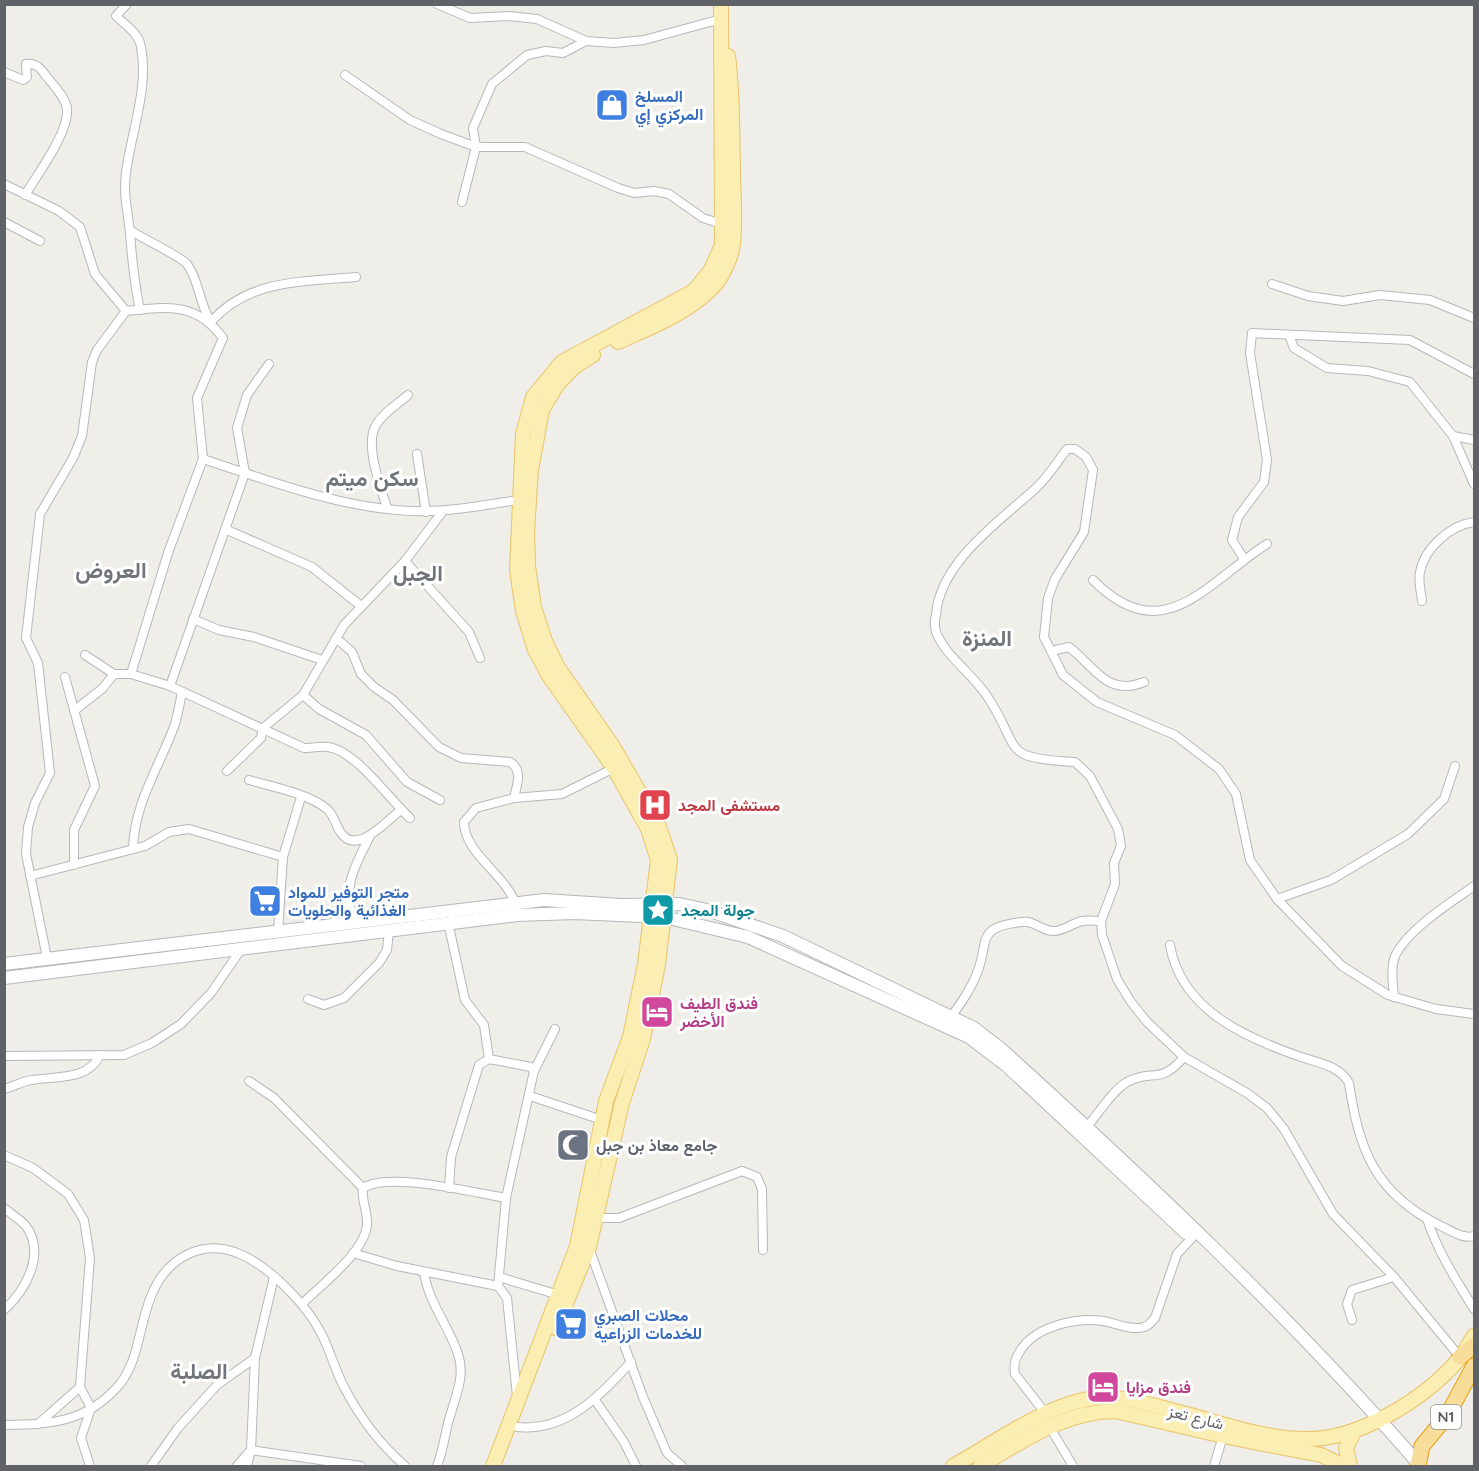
<svg xmlns="http://www.w3.org/2000/svg" width="1479" height="1471" viewBox="0 0 1479 1471" font-family="Quicksand,Vazirmatn,sans-serif">
  <style>
    .lines { fill: none; stroke-linecap: round; stroke-linejoin: round }
    .street-casing { stroke: #b5b8bb; stroke-width: 10 }
    .secondary-casing { stroke: #b4b7bb; stroke-width: 14 }
    .primary-casing { stroke: #e9c368; stroke-width: 16 }
    .highway-casing { stroke: #e9a20f; stroke-width: 17 }
    .street { stroke: #fff; stroke-width: 8 }
    .secondary { stroke: #fff; stroke-width: 12 }
    .primary { stroke: #faeeb3; stroke-width: 14 }
    .highway { stroke: #f7dd99; stroke-width: 15 }
    .labels { text-anchor: middle; stroke-width: 6; stroke-linejoin: round; paint-order: stroke }
    .shield { fill: #fff; stroke: #8f9295; stroke-width: 1.5 }
    .shield-label { font-size: 15px; font-weight: bold; fill: #5f6367 }
    .shop-label { font-size: 16px; font-weight: bold; fill: #366cbe; stroke: #fff; text-anchor: start }
    .health-label { font-size: 16px; font-weight: bold; fill: #be3a42; stroke: #fff; text-anchor: start }
    .culture-label { font-size: 16px; font-weight: bold; fill: #0d838f; stroke: #fff; text-anchor: start }
    .hotel-label { font-size: 16px; font-weight: bold; fill: #b23c85; stroke: #fff; text-anchor: start }
    .worship-label { font-size: 16px; font-weight: bold; fill: #5b616d; stroke: #fff; text-anchor: start }
    .street-label { font-size: 16px; fill: #5f6367; stroke: #fff }
    .district-label { font-size: 22px; font-weight: bold; fill: #707579; stroke: #fff }
  </style>
  <rect width="100%" height="100%" fill="#f0eee8"/>
  <g class="lines">
    <defs>
      <g id="street">
        <path d="M127,4L116,16C125,25 139,33 141,47C149,88 131,133 126,173C123,194 128,212 130,233C132,259 134,283 140,310"/>
        <path d="M437,4L470,18L509,16L537,19L586,41L614,43L644,40L721,19"/>
        <path d="M4,72L23,80L27,77L26,64C36,62 41,69 47,77C54,86 65,97 67,108C70,131 37,175 25,195"/>
        <path d="M345,75L410,120L441,134L476,147H525L618,188L634,193L654,191L669,194L703,218L722,224"/>
        <path d="M4,184L59,211L80,227L95,274L126,311"/>
        <path d="M462,202L476,147L473,128L492,84L527,55L546,51L563,53L586,41"/>
        <path d="M4,222L40,241"/>
        <path d="M130,230C141,238 182,257 187,264C200,282 199,304 211,322C248,279 304,282 356,277"/>
        <path d="M1272,284L1308,296L1343,301L1380,295L1430,300L1474,318"/>
        <path d="M1289,335L1294,348L1327,368L1368,371L1410,382L1453,436L1474,484"/>
        <path d="M269,364L247,395L237,428L245,473C300,492 370,513 428,511C458,511 489,504 519,500"/>
        <path d="M1453,436L1474,440"/>
        <path d="M417,454L426,512"/>
        <path d="M387,508C381,488 365,447 375,427C381,414 398,404 408,395"/>
        <path d="M225,529L312,567L361,606"/>
        <path d="M1244,559L1232,540L1238,517L1264,482L1267,460L1250,353L1252,333L1410,340L1474,374"/>
        <path d="M405,561L469,632L480,658"/>
        <path d="M1093,580C1163,651 1206,583 1267,544"/>
        <path d="M1422,601C1421,592 1418,580 1420,572C1425,547 1451,525 1474,522"/>
        <path d="M193,619L219,630L254,637L322,660"/>
        <path d="M336,638L352,652L361,674L374,687L393,700L439,747L461,758L510,762C523,770 517,785 514,798"/>
        <path d="M1051,651L1069,647C1095,667 1107,697 1144,682"/>
        <path d="M85,655L114,674H131L170,686L304,748C311,748 320,746 328,747C356,751 388,798 410,818"/>
        <path d="M65,677L95,786L74,830V865"/>
        <path d="M170,686L245,473L203,459"/>
        <path d="M303,695L319,709L366,735L407,782L440,800"/>
        <path d="M75,710L103,688L114,674"/>
        <path d="M227,771L261,738L263,728L303,695L344,625L405,561L443,511"/>
        <path d="M249,780C273,787 307,793 327,809C334,815 336,826 341,833C357,856 386,821 401,810"/>
        <path d="M133,849C134,803 160,766 175,724C178,714 180,702 182,692"/>
        <path d="M30,876L145,846L169,832L189,829L283,857"/>
        <path d="M1277,899L1331,880L1408,834L1444,799L1455,766"/>
        <path d="M515,902C503,873 464,852 464,822L476,808L514,798L562,794L614,768"/>
        <path d="M356,922C339,891 356,864 370,836"/>
        <path d="M448,922L465,1000L484,1025L489,1059"/>
        <path d="M278,931L283,857L301,797"/>
        <path d="M1170,945C1181,1010 1246,1038 1301,1057C1319,1063 1340,1066 1349,1083C1359,1150 1375,1194 1441,1226C1452,1231 1462,1239 1474,1236"/>
        <path d="M47,958L26,854L28,827L35,803L50,773L38,663L26,638L40,514L73,458L82,436L92,362L97,350L126,311C168,307 195,301 223,338L197,398L203,459L168,553L131,674"/>
        <path d="M1394,997C1393,984 1390,966 1396,954C1410,928 1450,903 1474,886"/>
        <path d="M308,999L324,1005L344,998L379,963L387,950L389,930"/>
        <path d="M951,1017C961,1003 971,989 977,973C990,942 974,927 1022,922C1033,920 1041,930 1052,931C1063,932 1072,923 1082,921C1088,920 1095,921 1101,921"/>
        <path d="M4,1056L124,1055L152,1043L181,1024L211,993L242,948"/>
        <path d="M249,1081L274,1098L363,1188"/>
        <path d="M4,1089C12,1087 19,1083 27,1081C51,1075 87,1083 100,1055"/>
        <path d="M530,1096L602,1120"/>
        <path d="M1087,1127C1098,1114 1112,1091 1127,1082C1153,1068 1159,1086 1184,1057"/>
        <path d="M4,1155L33,1168L68,1194L84,1220L90,1258L80,1387L91,1408L81,1438L90,1466"/>
        <path d="M363,1188C388,1171 475,1193 506,1198"/>
        <path d="M449,1188L451,1157L479,1065L489,1059L531,1067L534,1071"/>
        <path d="M4,1208C11,1214 20,1219 26,1226C46,1254 26,1290 4,1310"/>
        <path d="M592,1218H619L742,1171L757,1177L762,1189L763,1250"/>
        <path d="M1427,1219C1438,1252 1456,1280 1474,1309"/>
        <path d="M589,1248L643,1397L667,1453L682,1466"/>
        <path d="M353,1253L397,1266L498,1286"/>
        <path d="M424,1272C428,1302 449,1326 458,1354C465,1374 457,1393 451,1413C445,1430 444,1449 437,1466"/>
        <path d="M499,1277L559,1295"/>
        <path d="M302,1304C322,1284 364,1253 367,1225C368,1212 361,1200 363,1188"/>
        <path d="M1352,1320L1347,1304L1352,1290L1394,1277"/>
        <path d="M1460,1357L1394,1277L1333,1214L1284,1129L1267,1108L1247,1093L1184,1057L1147,1022L1131,1002L1117,979L1102,935L1101,921L1115,884L1114,863L1121,846L1118,829L1090,776L1075,762C998,758 1023,750 987,696C972,673 946,657 936,632C934,626 935,619 936,614C941,561 999,522 1036,488C1048,477 1057,462 1067,449H1075L1086,457L1093,470L1084,532L1055,579L1048,598L1044,637L1063,675L1097,702L1175,735L1219,769L1236,794L1250,860L1277,899L1342,966L1388,995L1436,1009L1474,1014"/>
        <path d="M517,1396L507,1298L498,1286L506,1198L534,1071L555,1029"/>
        <path d="M595,1400L624,1442L636,1466"/>
        <path d="M1046,1414L1015,1374C1013,1363 1016,1357 1022,1348C1038,1326 1077,1317 1103,1321C1115,1323 1132,1331 1144,1327C1149,1326 1152,1321 1155,1318L1177,1254L1192,1238"/>
        <path d="M38,1424L80,1387"/>
        <path d="M4,1425C51,1424 87,1423 120,1384C140,1358 139,1323 152,1294C167,1258 202,1238 240,1254C270,1267 306,1304 321,1333C330,1350 335,1370 344,1387C359,1416 381,1445 405,1466"/>
        <path d="M1049,1426L1073,1466"/>
        <path d="M517,1427C566,1432 600,1396 631,1362"/>
        <path d="M251,1450L361,1466"/>
        <path d="M151,1466L178,1428L217,1385L255,1358"/>
        <path d="M237,1466L248,1453"/>
        <path d="M247,1466L251,1450L255,1358L274,1277"/>
        <path d="M1214,1466L1223,1436"/>
      </g>
      <g id="secondary">
        <path d="M4,964L544,900L621,905L679,904L707,910L783,936L974,1028L1000,1048C1145,1179 1289,1315 1418,1463"/>
        <path d="M4,978L517,915L574,913L664,917L748,937L969,1037L1007,1066L1186,1233"/>
      </g>
      <g id="primary">
        <path d="M618,342C651,327 686,314 712,288C722,278 732,257 733,243C736,219 733,194 733,170C732,132 733,94 728,56"/>
        <path d="M556,1328L589,1247L622,1103L643,1039L658,965L670,859L658,824L612,745L557,666L545,641L534,607L528,566L527,532L531,470L542,410L557,385L574,367L593,355"/>
        <path d="M493,1466L577,1246L606,1101L630,1037L645,964L658,860L648,829L614,768L549,676L535,650L523,611L517,570L523,434L533,397L562,362L694,291L711,270L722,245L721,4"/>
        <path d="M953,1466C995,1443 1048,1403 1096,1398C1126,1395 1161,1408 1190,1415C1227,1425 1267,1439 1306,1439C1359,1440 1425,1399 1459,1359C1465,1352 1469,1343 1474,1336"/>
        <path d="M980,1466C1023,1441 1064,1411 1116,1411L1223,1436L1321,1455L1344,1466"/>
        <path d="M1350,1466L1346,1448L1354,1432"/>
      </g>
      <g id="highway">
        <path d="M1460,1357L1474,1345"/>
        <path d="M1418,1466L1422,1446L1447,1416L1474,1366"/>
      </g>
    </defs>
    <!-- street casing -->
    <use href="#street" class="street-casing"/>
    <!-- secondary casing -->
    <use href="#secondary" class="secondary-casing"/>
    <!-- primary casing -->
    <use href="#primary" class="primary-casing"/>
    <!-- highway casing -->
    <use href="#highway" class="highway-casing"/>
    <!-- street -->
    <use href="#street" class="street"/>
    <!-- secondary -->
    <use href="#secondary" class="secondary"/>
    <!-- primary -->
    <use href="#primary" class="primary"/>
    <!-- highway -->
    <use href="#highway" class="highway"/>
  </g>
  <!-- icons -->
  <defs>
    <symbol id="shop-square" viewBox="-11 -11 22 22"><rect x="-9" y="-9" width="18" height="18" rx="4" fill="#3f7fe0" stroke="#fff"/><path d="M-5-2.5h2.3a2.7 3.5 0 0 1 5.4 0H5L5.5 6h-11ZM-1.5-2.5h3a1.5 2.3 0 0 0-3 0Z" fill="#fff"/></symbol>
    <symbol id="hospital-square" viewBox="-11 -11 22 22"><rect x="-9" y="-9" width="18" height="18" rx="4" fill="#e0444e" stroke="#fff"/><path d="M-5-5h3v3.5h4V-5h3V5h-3V1.5h-4V5h-3Z" fill="#fff"/></symbol>
    <symbol id="supermarket-square" viewBox="-11 -11 22 22"><rect x="-9" y="-9" width="18" height="18" rx="4" fill="#3f7fe0" stroke="#fff"/><path d="M-6-5.5h2.5l.6 2H6L4.5 2H-2.5L-4.4-4H-6ZM-1.5 3.2a1.3 1.3 0 1 0 .1 0ZM3 3.2a1.3 1.3 0 1 0 .1 0Z" fill="#fff"/></symbol>
    <symbol id="sight-square" viewBox="-11 -11 22 22"><rect x="-9" y="-9" width="18" height="18" rx="4" fill="#0f9aa8" stroke="#fff"/><path d="M0-6L1.8-2.2L6-1.7L2.9 1.2L3.7 5.4L0 3.3L-3.7 5.4L-2.9 1.2L-6-1.7L-1.8-2.2Z" fill="#fff"/></symbol>
    <symbol id="hotel-square" viewBox="-11 -11 22 22"><rect x="-9" y="-9" width="18" height="18" rx="4" fill="#d1479c" stroke="#fff"/><path d="M-6-4.5h1.5V1H6V5H4.5V3h-9V5H-6ZM-4 0a1.8 1.8 0 1 1 3.6 0ZM.5 0V-2.5h3Q6-2.5 6 0Z" fill="#fff"/></symbol>
    <symbol id="mosque-square" viewBox="-11 -11 22 22"><rect x="-9" y="-9" width="18" height="18" rx="4" fill="#6b7280" stroke="#fff"/><path d="M3.5-4.9A6 6 0 1 0 3.5 4.9A5 5 0 1 1 3.5-4.9Z" fill="#fff"/></symbol>
  </defs>
  <g fill-rule="evenodd">
    <use href="#shop-square" x="593" y="86" width="38" height="38"/>
    <use href="#hospital-square" x="636" y="786" width="38" height="38"/>
    <use href="#supermarket-square" x="246" y="882" width="38" height="38"/>
    <use href="#sight-square" x="639" y="891" width="38" height="38"/>
    <use href="#hotel-square" x="638" y="993" width="38" height="38"/>
    <use href="#mosque-square" x="554" y="1126" width="38" height="38"/>
    <use href="#supermarket-square" x="552" y="1305" width="38" height="38"/>
    <use href="#hotel-square" x="1084" y="1368" width="38" height="38"/>
  </g>
  <g class="labels">
    <!-- shield labels -->
    <rect class="shield" x="1431" y="1405" width="30" height="24" rx="4.5"/>
    <g class="shield-label">
      <text x="1446" y="1422">N1</text>
    </g>
    <!-- shop labels -->
    <g class="shop-label">
      <text x="635" y="102">المسلخ<tspan x="635" dy="18">المركزي إي</tspan></text>
      <text x="288" y="898">متجر التوفير للمواد<tspan x="288" dy="18">الغذائية والحلويات</tspan></text>
      <text x="594" y="1321">محلات الصبري<tspan x="594" dy="18">للخدمات الزراعيه</tspan></text>
    </g>
    <!-- health labels -->
    <g class="health-label">
      <text x="678" y="811">مستشفى المجد</text>
    </g>
    <!-- culture labels -->
    <g class="culture-label">
      <text x="681" y="916">جولة المجد</text>
    </g>
    <!-- hotel labels -->
    <g class="hotel-label">
      <text x="680" y="1009">فندق الطيف<tspan x="680" dy="18">الأخضر</tspan></text>
      <text x="1126" y="1393">فندق مزايا</text>
    </g>
    <!-- worship labels -->
    <g class="worship-label">
      <text x="596" y="1151">جامع معاذ بن جبل</text>
    </g>
    <!-- street labels -->
    <g class="street-label">
      <text transform="translate(1196 1417) rotate(14)" y="6">شارع تعز</text>
    </g>
    <!-- district labels -->
    <g class="district-label">
      <text x="372" y="486">سكن ميتم</text>
      <text x="111" y="578">العروض</text>
      <text x="418" y="581">الجبل</text>
      <text x="987" y="646">المنزة</text>
      <text x="199" y="1379">الصلبة</text>
    </g>
  </g>
  <!-- border -->
  <rect width="1479" height="1471" fill="none" stroke="#5f6367" stroke-width="12"/>
</svg>
